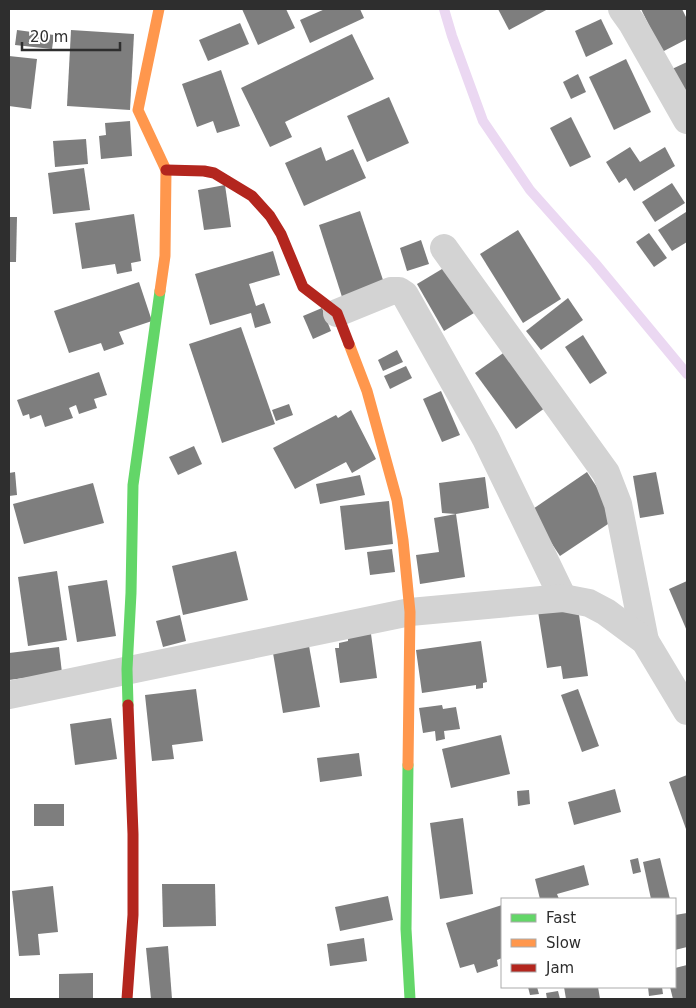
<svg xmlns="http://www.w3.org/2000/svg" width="696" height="1008" viewBox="0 0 696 1008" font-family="'DejaVu Sans',sans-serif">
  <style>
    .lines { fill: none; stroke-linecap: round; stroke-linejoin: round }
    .stream { stroke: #ebd8f2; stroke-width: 10 }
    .building { fill: #7e7e7e }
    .street { stroke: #d3d3d3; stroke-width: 28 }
    .fast { stroke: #63d668; stroke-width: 11 }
    .slow { stroke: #ff974d; stroke-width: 11 }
    .jam { stroke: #b3261e; stroke-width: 11 }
  </style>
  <rect width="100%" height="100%" fill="#fff"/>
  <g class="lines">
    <!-- stream -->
    <path class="stream" d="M444,9L452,36L483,121L530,190L595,263L687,374"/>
  </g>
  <!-- building -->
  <g class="building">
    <path d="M242,9H286L295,28L258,45Z"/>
    <path d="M325,9H360L364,18L310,43L300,20Z"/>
    <path d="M498,9H548L509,30Z"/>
    <path d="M641,9H682L687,19V39L662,52Z"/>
    <path d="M601,19L613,44L586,57L575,31Z"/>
    <path d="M240,23L249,44L208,61L199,40Z"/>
    <path d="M17,30L54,35L52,49L15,45Z"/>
    <path d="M71,30L134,34L130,110L67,106Z"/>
    <path d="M352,34L374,79L285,122L292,137L270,147L241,88Z"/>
    <path d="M9,56L37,59L31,109L9,106Z"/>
    <path d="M626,59L651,112L614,130L589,77Z"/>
    <path d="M687,62V103L672,69Z"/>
    <path d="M221,70L240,126L217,133L213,121L197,127L182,84Z"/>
    <path d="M578,74L586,92L571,99L563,82Z"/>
    <path d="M389,97L409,143L367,162L347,116Z"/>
    <path d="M571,117L591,157L570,167L550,128Z"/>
    <path d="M130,121L132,156L101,159L99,136L106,135L105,123Z"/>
    <path d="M86,139L88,164L55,167L53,141Z"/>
    <path d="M321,147L326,161L353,149L366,178L304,206L285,163Z"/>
    <path d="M630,147L640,162L665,147L675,166L634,191L626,178L619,183L606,162Z"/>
    <path d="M84,168L90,210L53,214L48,173Z"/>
    <path d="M672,183L685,203L655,222L642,202Z"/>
    <path d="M225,185L231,227L204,230L198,190Z"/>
    <path d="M360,211L385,286L343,300L319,225Z"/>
    <path d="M686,212L687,242L672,251L658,230Z"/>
    <path d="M134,214L141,261L131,263L132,271L117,274L115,264L82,269L75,223Z"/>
    <path d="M9,217H17L16,262H9Z"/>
    <path d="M518,230L561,299L523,323L480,254Z"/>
    <path d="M649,233L667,258L654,267L636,242Z"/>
    <path d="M421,240L429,264L407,271L400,248Z"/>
    <path d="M273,251L280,275L249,284L256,306L264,303L271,323L255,328L251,313L210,325L195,274Z"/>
    <path d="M447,266L474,313L444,331L417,284Z"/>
    <path d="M139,282L152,321L119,332L124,344L104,351L101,343L69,353L54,311Z"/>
    <path d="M568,298L583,320L541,350L526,331Z"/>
    <path d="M322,308L331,331L313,339L303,316Z"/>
    <path d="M241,327L275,424L222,443L189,344Z"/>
    <path d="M583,335L607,373L590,384L565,347Z"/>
    <path d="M509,349L549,405L516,429L475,373Z"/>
    <path d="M397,350L403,362L383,371L378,360Z"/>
    <path d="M406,366L412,378L390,389L384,376Z"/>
    <path d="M99,372L107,395L94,399L97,408L79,414L76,405L69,408L73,418L45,427L41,415L30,419L29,414L23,416L17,400Z"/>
    <path d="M441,391L460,435L442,442L423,399Z"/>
    <path d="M289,404L293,415L276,421L272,410Z"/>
    <path d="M351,410L376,459L352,473L346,462L295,489L273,448L336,415L338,418Z"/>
    <path d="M194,446L202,464L178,475L169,457Z"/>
    <path d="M15,472L17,495L9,496V473Z"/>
    <path d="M587,472L617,518L560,556L530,511Z"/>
    <path d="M656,472L664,514L640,518L633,476Z"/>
    <path d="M360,475L365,495L320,504L316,484Z"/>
    <path d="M485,477L489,508L456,514L465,577L420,584L416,555L439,552L434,518L456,514L442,513L439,483Z"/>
    <path d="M93,483L104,523L24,544L13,504Z"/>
    <path d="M389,501L393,544L345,550L340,506Z"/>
    <path d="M392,549L395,572L370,575L367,552Z"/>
    <path d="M236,551L248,600L183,615L172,566Z"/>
    <path d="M57,571L67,640L28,646L18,577Z"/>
    <path d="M107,580L116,636L77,642L68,586Z"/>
    <path d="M687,581V631L669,589Z"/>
    <path d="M537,605L578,608L588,676L563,679L561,666L547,668Z"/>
    <path d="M180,615L186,641L163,647L156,621Z"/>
    <path d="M371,634L377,678L340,683L335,648H339V643L348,641V635Z"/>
    <path d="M481,641L487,682L483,683V688L476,689V685L422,693L416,650Z"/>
    <path d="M309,646L320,707L283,713L273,653Z"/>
    <path d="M59,647L62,673L9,680V653Z"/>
    <path d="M196,689L203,741L172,745L174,759L152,761L145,695Z"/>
    <path d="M578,689L599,746L582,752L561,695Z"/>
    <path d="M442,705L443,709L456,707L460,729L444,731L445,739L436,741L435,731L423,733L419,708Z"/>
    <path d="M111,718L117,759L75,765L70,724Z"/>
    <path d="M501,735L510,774L451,788L442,749Z"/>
    <path d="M359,753L362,776L320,782L317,758Z"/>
    <path d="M687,775V828L686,829L669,782Z"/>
    <path d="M615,789L621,812L574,825L568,802Z"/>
    <path d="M529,790L530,804L518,806L517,791Z"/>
    <rect x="34" y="804" width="30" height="22"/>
    <path d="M463,818L473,894L440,899L430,823Z"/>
    <path d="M638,858L641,872L633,874L630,860Z"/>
    <path d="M660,858L670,899H651L643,862Z"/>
    <path d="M584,865L589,885L557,894L559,899H540L535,879Z"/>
    <path d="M162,884H215L216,926L163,927Z"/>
    <path d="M53,886L58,932L38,934L40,955L19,956L12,891Z"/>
    <path d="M388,896L393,920L340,931L335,907Z"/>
    <path d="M502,905V958L497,960L498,966L477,973L474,964L460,968L446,923Z"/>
    <path d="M687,913V947L675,950V915Z"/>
    <path d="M364,938L367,961L330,966L327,944Z"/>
    <path d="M168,946L172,999H151L146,948Z"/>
    <path d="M687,965V999H673L670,987H675V968Z"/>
    <path d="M93,973V999H59V974Z"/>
    <path d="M528,987H537L539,994L530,995Z"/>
    <path d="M564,987H598L600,999H566Z"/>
    <path d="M648,987H662L663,994L649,996Z"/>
    <path d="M558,991L560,999H547L546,993Z"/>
  </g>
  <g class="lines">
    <!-- street -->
    <g class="street">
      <path d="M622,9L632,23L687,120"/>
      <path d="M444,248L606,473L618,504L645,641"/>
      <path d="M337,313L391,291H399L405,295L486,439L563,598"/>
      <path d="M9,695L410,612L563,598L589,603L606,612L645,641L687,711"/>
    </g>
    <!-- fast -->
    <g class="fast">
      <path d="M128,705L127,669L131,593L133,485L160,291"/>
      <path d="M408,765L406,929L410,999"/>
    </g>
    <!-- slow -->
    <g class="slow">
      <path d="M159,9L138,110L166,170L165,256L160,291"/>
      <path d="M349,344L367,391L397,500L403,540L410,612L408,765"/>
    </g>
    <!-- jam -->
    <g class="jam">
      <path d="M166,170L204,171L214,173L252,196L270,216L281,234L303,287L337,313L349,344"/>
      <path d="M127,999L133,915V834L128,705"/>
    </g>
  </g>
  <!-- border -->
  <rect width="696" height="1008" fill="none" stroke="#2e2e2e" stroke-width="20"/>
  <!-- legend -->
  <rect x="501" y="898" width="175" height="90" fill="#ffffff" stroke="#ababab"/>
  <rect x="511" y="914" width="25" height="8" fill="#63d668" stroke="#ababab"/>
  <text x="546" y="923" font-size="15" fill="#2e2e2e">Fast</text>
  <rect x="511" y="939" width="25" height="8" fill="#ff974d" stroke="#ababab"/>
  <text x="546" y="948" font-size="15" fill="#2e2e2e">Slow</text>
  <rect x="511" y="964" width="25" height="8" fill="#b3261e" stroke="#ababab"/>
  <text x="546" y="973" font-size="15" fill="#2e2e2e">Jam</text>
  <!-- scale -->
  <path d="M22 42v8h98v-8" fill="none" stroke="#2e2e2e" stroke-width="2.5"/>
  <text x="30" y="42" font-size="15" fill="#2e2e2e" stroke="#ffffff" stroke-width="4" paint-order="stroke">20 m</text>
</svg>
